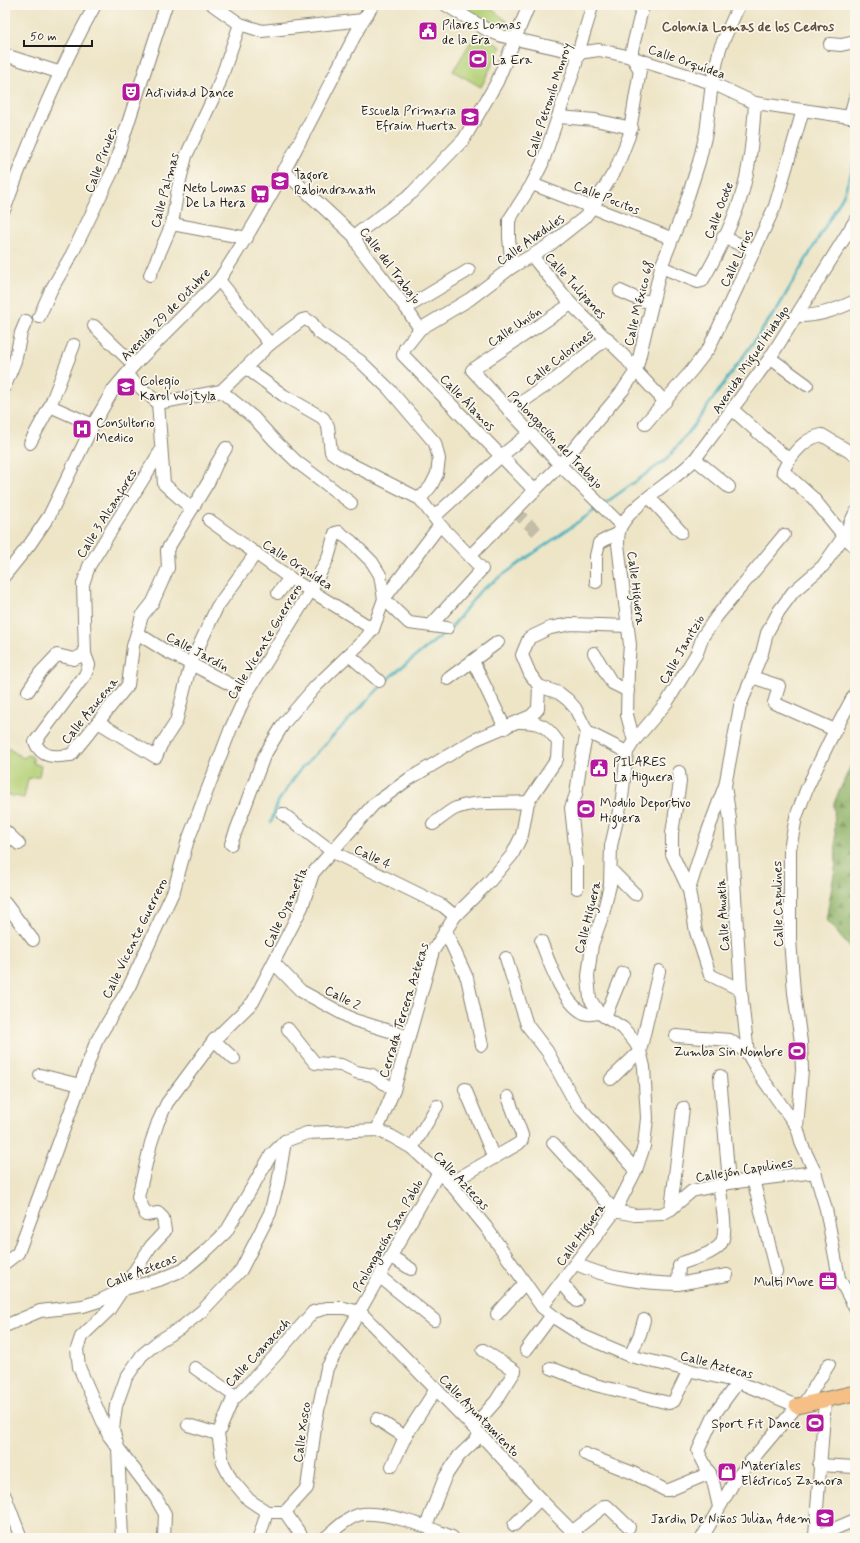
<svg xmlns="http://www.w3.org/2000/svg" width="860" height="1543" viewBox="0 0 860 1543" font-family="Mynerve,sans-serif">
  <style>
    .forest { fill: url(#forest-firs); stroke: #566742 }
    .green { fill: #b4d076; stroke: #687649 }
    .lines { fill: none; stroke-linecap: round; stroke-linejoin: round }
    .stream { stroke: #41b0bd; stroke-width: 2.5 }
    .minor-tunnel { stroke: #c4bda5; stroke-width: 12; stroke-dasharray: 12 6; stroke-linecap: butt }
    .minor-casing { stroke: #858072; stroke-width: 14 }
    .major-casing { stroke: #858072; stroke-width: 17 }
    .minor { stroke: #fff; stroke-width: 12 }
    .major { stroke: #f5bf86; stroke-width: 15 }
    .labels { text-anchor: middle; stroke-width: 3.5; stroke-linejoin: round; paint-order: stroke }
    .poi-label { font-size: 13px; fill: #1c1c1c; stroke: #fbf7ec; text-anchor: start }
    .street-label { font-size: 13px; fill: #1c1c1c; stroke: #fbf7ec }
    .neighbourhood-label { font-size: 14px; font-weight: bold; fill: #62503f; stroke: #fbf7ec }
  </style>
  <defs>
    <pattern id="forest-firs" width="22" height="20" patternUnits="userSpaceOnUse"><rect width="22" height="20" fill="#8fb267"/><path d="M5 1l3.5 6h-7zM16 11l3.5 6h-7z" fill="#749054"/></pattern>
  </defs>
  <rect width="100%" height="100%" fill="#fbf7ec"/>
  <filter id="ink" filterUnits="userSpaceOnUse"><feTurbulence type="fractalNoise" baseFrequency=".025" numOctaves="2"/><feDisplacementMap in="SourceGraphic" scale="8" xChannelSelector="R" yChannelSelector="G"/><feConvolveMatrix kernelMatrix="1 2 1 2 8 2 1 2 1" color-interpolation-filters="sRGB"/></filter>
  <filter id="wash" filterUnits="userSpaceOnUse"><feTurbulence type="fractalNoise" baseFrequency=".012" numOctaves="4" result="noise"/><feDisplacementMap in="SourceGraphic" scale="16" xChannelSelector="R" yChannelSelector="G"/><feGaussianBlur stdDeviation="0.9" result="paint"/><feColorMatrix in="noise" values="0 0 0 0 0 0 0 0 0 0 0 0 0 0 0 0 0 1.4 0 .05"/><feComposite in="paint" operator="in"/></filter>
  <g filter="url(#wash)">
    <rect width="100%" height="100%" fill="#eee5c7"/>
    <!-- forest -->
    <path class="forest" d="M855,756V951L852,950L826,920L836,863L834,803Z"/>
    <!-- green -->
    <g class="green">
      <path d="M461,5H486L507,21L509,32L493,30L459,10Z"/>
      <path d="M477,32L501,47L481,87L453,71Z"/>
      <path d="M5,746L23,758L29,755L33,758V763L41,766L39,776L28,779L24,798L5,794Z"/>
    </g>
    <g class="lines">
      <!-- stream -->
      <g class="stream">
        <path d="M604,504L667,459L695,424L779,306L843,196L855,162"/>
        <path d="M451,628L480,591L598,508"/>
        <path d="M271,823L278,802L299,771L391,676L446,632"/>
      </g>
    </g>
  </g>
  <g filter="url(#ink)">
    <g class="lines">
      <!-- minor-tunnel -->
      <path class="minor-tunnel" d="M515,511L541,536"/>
      <defs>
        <g id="minor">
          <path d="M213,5L240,24L262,31L363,20"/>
          <path d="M446,5L489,31L502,36L578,53L599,50L627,56L712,83L755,103L850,117L855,97"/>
          <path d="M830,44L841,45L855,42"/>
          <path d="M5,55L61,73"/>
          <path d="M559,117L595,120L632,128"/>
          <path d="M283,170L354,236L361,250L406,308L420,329"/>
          <path d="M532,184L671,238"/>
          <path d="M5,208C30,138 59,70 95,5"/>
          <path d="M172,224L247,238"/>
          <path d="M354,236L412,193L464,139L497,82L529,5"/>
          <path d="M723,237L755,251"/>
          <path d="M532,256L571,304L624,356L636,371L665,402"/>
          <path d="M512,267L509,238V220L532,184L542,164L576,64C579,44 588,25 592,5"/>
          <path d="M661,267L698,282L702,281C715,260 732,224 740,200C750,170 753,134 755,103"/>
          <path d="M150,275L172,224L178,188L186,156L217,90L240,24"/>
          <path d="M219,280L270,344"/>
          <path d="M620,291L640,300L652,302"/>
          <path d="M571,304L472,370L560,465L621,525"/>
          <path d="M406,308L469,270"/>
          <path d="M796,316C817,317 836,310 855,301"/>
          <path d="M39,317L51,290L72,254L113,170L166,5"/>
          <path d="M94,326L134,365"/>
          <path d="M770,358L807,385"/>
          <path d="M246,368L283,395L323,418L328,426L331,452L341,459L420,499L440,525L482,569L431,625"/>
          <path d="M126,375L158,403L164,484L192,509"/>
          <path d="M5,386L15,361L21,333L26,321"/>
          <path d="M221,391L254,418L275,441L297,462L351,503"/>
          <path d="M158,403L221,391L270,344L302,320L306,319L312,323L318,332L360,361L389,389L435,443L439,459L437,474L431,486L420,499"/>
          <path d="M50,406L93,425"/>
          <path d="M733,410L789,460L783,471L813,498L844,536L855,547"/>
          <path d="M509,411L557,378L607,338"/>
          <path d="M645,424L692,370L709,348L775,206L803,110"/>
          <path d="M30,443L50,406L74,345"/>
          <path d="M160,452L89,566L83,584L85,654L89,665L85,675L35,742C42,759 55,757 71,755L128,685L133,646L142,616L153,602L168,568L167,550L209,481L216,465L226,448"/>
          <path d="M695,459L729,487"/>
          <path d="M789,460C798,448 807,438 822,435L855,455"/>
          <path d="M535,491L403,355L405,348L420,329L470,299L512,267L551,244L585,217L593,206L616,169L629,136L640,70L632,57V50L643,5"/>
          <path d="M650,498L681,532"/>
          <path d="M855,513L844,536L823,566L793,592L779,611L767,633L762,653L740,706L725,786L730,819L741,990L748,1054L760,1075L797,1127L802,1145L815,1172L826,1209L839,1278L855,1308"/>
          <path d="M434,517L501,456L530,433"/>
          <path d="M209,520L290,578L373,629"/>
          <path d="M470,556L560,465L623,390L636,371L661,267L683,212L699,162L706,133L712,83L720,48L739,5"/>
          <path d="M5,575L30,544L49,516L93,425L113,390L134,365L219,280C274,198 317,107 363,20L373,5"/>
          <path d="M596,582V556L599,543L618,533"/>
          <path d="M278,593L290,578"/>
          <path d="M137,633L164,650L247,693"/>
          <path d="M594,653L612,683L628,691"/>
          <path d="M349,655L379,681"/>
          <path d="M473,661L505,728"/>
          <path d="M752,677L779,686L774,703L835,730"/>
          <path d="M448,679L498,642"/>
          <path d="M539,686L559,693L568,700L575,708L587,732L627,752"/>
          <path d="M28,691L40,673L57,655L74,659L85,654"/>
          <path d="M98,722L156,757L161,745L176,722L191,663L217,607L256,553"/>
          <path d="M634,741L627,715L628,669L630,645L618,544C618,538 618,532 621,526C635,501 675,481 695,459L770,358L855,221"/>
          <path d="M679,772L680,782L672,833V854L689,890L696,932L710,975L741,990"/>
          <path d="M283,814L333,852L443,906L455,916"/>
          <path d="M433,824C440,819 447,813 454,809C473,800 506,804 528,802"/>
          <path d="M5,831L19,844"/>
          <path d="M231,844L264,756L284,723L316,686L364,640L373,629L384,599L440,525"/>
          <path d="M611,870L635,894"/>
          <path d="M577,888V863L571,808L576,794L580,766L587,732"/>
          <path d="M689,890L705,839L724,788"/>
          <path d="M5,903L33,940"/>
          <path d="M445,930L467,978L482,1045"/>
          <path d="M541,941C548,960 565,1009 587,1014C591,1015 595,1013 599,1013"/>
          <path d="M506,958L527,1025L547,1051L575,1102L636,1170"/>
          <path d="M274,963L301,991L354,1020L409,1037"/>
          <path d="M605,1017L623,973"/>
          <path d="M288,1029L315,1063L341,1065L356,1072L372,1075L394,1090"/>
          <path d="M676,1036L730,1040L748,1054"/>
          <path d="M214,1040L234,1059"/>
          <path d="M640,1051L659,971"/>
          <path d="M40,1075L80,1085"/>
          <path d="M720,1076L729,1183"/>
          <path d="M611,1079L640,1051"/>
          <path d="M465,1089L494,1158"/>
          <path d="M797,1127L802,1070L801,1042L794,993L790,939V849L796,817L807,788L830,740L855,693"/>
          <path d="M377,1130L394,1090L433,951L455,916L490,881L512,855L522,835L528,802L557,759L558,742C546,725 540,722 520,722"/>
          <path d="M553,1143L615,1211L635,1215L662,1214L671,1209L692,1191L729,1183L815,1172"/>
          <path d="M412,1148L437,1106"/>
          <path d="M753,1179L776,1272"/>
          <path d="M450,1183L518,1144L522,1140V1135L508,1097"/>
          <path d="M671,1209L683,1108"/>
          <path d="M392,1257L411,1269"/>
          <path d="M5,1263L18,1253L96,1042L129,987L174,890L187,843L231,728L247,693L311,590L328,558L335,533L339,532L351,541L372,562L380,575L384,599L409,623L447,628"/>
          <path d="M576,1264C609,1279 642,1283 678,1284L679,1266L682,1263C693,1259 710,1255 719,1246C730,1236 721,1200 719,1185"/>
          <path d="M380,1277L434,1320"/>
          <path d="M562,1283L577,1301"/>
          <path d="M678,1284L727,1275"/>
          <path d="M542,1307L615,1211L636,1170L644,1146L647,1118L644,1067L640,1051L634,1041L623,1028L599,1013L590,999L588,976L592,945L603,914L610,885L611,846L622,798L627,752L634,741L667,702L697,653L703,636L717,616L784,535"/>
          <path d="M360,1312L481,1435L540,1499L579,1538"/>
          <path d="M497,1314L525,1283"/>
          <path d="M5,1326L40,1311L83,1306L99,1301L124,1289L159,1280L183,1270L207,1250L226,1232L271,1155L285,1141L307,1133L377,1130L391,1136L412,1148L450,1183L486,1227L542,1307L558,1320L583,1336L630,1356L738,1382L797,1406L735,1480L702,1538"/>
          <path d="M526,1350L552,1315"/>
          <path d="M630,1356L640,1334L644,1320"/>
          <path d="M195,1368L235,1396"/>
          <path d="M551,1368L595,1385L669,1403L674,1401L689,1370"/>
          <path d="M803,1405L829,1364"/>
          <path d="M377,1419L405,1437"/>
          <path d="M188,1425L218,1434"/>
          <path d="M473,1427L496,1401L515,1371L483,1350"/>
          <path d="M585,1454L633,1473L665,1490H669L710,1473"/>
          <path d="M819,1465L855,1467"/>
          <path d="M392,1466L405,1437L436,1389"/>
          <path d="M5,1496L21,1538"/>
          <path d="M719,1507L713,1481L698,1451L716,1412L738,1382"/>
          <path d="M267,1512H285L307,1488L316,1420L327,1368L439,1172"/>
          <path d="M267,1512L249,1500L231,1479L223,1463L218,1434L232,1401L274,1357L313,1312L327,1308H344L360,1312"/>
          <path d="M285,1512L303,1538"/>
          <path d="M514,1525L540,1499"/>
          <path d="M426,1526L445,1477L459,1456L481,1435"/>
          <path d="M573,1531L605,1506H607L629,1527"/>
          <path d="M815,1536L825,1401"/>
          <path d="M122,1538L118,1448L113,1429L116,1406L126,1378L142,1355L159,1341L182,1327L202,1311L241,1270L270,1213L278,1183L285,1141"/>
          <path d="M164,1538L165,1514L156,1498L109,1436L79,1367L77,1349L81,1337L109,1310L151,1246L165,1231L163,1218L158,1213L146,1215L138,1197L151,1143L158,1122L167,1103L214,1040L253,1002L302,907L313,873L373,805L409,779L474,740L531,716L538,709L539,686L530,674L522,655L529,638L550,628L571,624L628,626"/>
          <path d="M259,1538L267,1512"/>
          <path d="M325,1538C335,1530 345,1519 358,1515C380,1509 431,1528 452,1537"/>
          <path d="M813,1538L855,1520"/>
        </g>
        <path id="major" d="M797,1406L855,1393"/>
      </defs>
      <!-- minor casing -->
      <use href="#minor" class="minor-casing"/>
      <!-- major casing -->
      <use href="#major" class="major-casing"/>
      <!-- minor -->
      <use href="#minor" class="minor"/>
      <!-- major -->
      <use href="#major" class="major"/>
    </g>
  </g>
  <!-- icons -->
  <defs>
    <symbol id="civic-square" viewBox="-11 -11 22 22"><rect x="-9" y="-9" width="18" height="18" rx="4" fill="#b5179e" stroke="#fbf7ec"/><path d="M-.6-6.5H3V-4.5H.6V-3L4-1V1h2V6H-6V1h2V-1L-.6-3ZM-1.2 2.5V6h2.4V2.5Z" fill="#fff"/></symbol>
    <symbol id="stadium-square" viewBox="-11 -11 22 22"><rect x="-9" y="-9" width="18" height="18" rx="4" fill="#b5179e" stroke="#fbf7ec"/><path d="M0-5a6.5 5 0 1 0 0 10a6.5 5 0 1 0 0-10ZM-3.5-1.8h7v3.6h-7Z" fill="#fff"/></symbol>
    <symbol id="theatre-square" viewBox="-11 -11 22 22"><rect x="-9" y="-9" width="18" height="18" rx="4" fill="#b5179e" stroke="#fbf7ec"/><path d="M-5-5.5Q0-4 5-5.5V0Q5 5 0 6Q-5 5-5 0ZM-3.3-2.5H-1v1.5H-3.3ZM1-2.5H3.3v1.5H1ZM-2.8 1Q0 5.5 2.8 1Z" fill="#fff"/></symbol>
    <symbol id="school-square" viewBox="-11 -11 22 22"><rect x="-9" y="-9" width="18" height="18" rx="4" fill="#b5179e" stroke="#fbf7ec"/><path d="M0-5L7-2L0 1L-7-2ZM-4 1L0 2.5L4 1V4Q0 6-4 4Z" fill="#fff"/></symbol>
    <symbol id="supermarket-square" viewBox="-11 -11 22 22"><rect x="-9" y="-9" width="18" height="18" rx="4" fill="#b5179e" stroke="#fbf7ec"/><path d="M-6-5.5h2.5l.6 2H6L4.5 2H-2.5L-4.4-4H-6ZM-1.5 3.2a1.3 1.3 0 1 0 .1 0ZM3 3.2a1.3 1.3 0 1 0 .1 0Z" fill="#fff"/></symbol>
    <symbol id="hospital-square" viewBox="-11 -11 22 22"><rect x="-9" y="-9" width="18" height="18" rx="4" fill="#b5179e" stroke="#fbf7ec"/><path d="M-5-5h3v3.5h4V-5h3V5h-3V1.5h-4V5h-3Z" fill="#fff"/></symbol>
    <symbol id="office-square" viewBox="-11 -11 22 22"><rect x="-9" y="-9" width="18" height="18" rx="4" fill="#b5179e" stroke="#fbf7ec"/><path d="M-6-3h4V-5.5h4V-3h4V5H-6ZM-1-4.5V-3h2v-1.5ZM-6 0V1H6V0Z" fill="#fff"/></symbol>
    <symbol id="shop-square" viewBox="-11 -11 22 22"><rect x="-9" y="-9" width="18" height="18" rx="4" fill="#b5179e" stroke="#fbf7ec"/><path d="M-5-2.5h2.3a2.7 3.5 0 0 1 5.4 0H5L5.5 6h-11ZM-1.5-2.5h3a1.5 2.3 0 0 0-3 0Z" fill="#fff"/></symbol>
  </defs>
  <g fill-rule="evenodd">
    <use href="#civic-square" x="417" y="20" width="22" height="22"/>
    <use href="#stadium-square" x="467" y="48" width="22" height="22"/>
    <use href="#theatre-square" x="120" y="81" width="22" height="22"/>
    <use href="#school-square" x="459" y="106" width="22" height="22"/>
    <use href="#school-square" x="269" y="170" width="22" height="22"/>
    <use href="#supermarket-square" x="249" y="183" width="22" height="22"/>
    <use href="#school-square" x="115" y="376" width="22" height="22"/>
    <use href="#hospital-square" x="71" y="418" width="22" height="22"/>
    <use href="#civic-square" x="588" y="757" width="22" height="22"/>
    <use href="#stadium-square" x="575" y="798" width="22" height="22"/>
    <use href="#stadium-square" x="786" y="1040" width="22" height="22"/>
    <use href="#office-square" x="817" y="1270" width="22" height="22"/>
    <use href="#stadium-square" x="804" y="1412" width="22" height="22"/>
    <use href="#shop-square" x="716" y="1461" width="22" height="22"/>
    <use href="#school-square" x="814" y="1507" width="22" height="22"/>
  </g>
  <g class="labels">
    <!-- poi labels -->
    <g class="poi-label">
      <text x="442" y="29">Pilares Lomas<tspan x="442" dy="15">de la Era</tspan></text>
      <text x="492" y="64">La Era</text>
      <text x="145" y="97">Actividad Dance</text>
      <text x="456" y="115" text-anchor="end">Escuela Primaria<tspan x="456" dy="15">Efrain Huerta</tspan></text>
      <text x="294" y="179">Tagore<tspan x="294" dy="15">Rabindranath</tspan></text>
      <text x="246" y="192" text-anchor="end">Neto Lomas<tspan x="246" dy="15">De La Hera</tspan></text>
      <text x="140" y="385">Colegio<tspan x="140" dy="15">Karol Wojtyla</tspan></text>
      <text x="96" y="427">Consultorio<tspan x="96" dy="15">Medico</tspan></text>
      <text x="613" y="766">PILARES<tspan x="613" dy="15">La Higuera</tspan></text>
      <text x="600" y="807">Modulo Deportivo<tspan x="600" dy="15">Higuera</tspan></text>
      <text x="783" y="1056" text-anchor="end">Zumba Sin Nombre</text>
      <text x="814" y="1286" text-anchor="end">Multi Move</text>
      <text x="801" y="1428" text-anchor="end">Sport Fit Dance</text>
      <text x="741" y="1470">Materiales<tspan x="741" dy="15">Eléctricos Zamora</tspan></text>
      <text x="811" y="1523" text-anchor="end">Jardin De Niños Julian Adem</text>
    </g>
    <!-- street labels -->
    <g class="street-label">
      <text transform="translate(687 61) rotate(19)" y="5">Calle Orquídea</text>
      <text transform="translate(548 100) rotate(-72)" y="5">Calle Petronilo Monroy</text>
      <text transform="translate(100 160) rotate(-69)" y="5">Calle Pirules</text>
      <text transform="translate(164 190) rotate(-75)" y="5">Calle Palmas</text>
      <text transform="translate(607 197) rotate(22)" y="5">Calle Pocitos</text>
      <text transform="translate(718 210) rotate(-69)" y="5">Calle Ocote</text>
      <text transform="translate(530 239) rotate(-35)" y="5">Calle Abedules</text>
      <text transform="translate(736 258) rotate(-65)" y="5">Calle Lirios</text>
      <text transform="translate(391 265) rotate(53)" y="5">Calle del Trabajo</text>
      <text transform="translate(576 285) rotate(48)" y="5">Calle Tulipanes</text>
      <text transform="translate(638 303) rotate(-76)" y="5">Calle México 68</text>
      <text transform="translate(165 314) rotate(-46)" y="5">Avenida 29 de Octubre</text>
      <text transform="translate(514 326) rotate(-34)" y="5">Calle Unión</text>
      <text transform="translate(559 357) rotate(-38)" y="5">Calle Colorines</text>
      <text transform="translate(750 359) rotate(-56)" y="5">Avenida Miguel Hidalgo</text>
      <text transform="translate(468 402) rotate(46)" y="5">Calle Álamos</text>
      <text transform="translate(556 439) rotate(46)" y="5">Prolongación del Trabajo</text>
      <text transform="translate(106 513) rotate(-58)" y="5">Calle 3 Alcanfores</text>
      <text transform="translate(298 564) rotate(33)" y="5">Calle Orquídea</text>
      <text transform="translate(637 588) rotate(83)" y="5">Calle Higuera</text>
      <text transform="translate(264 641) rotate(-59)" y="5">Calle Vicente Guerrero</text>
      <text transform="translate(681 649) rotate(-60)" y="5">Calle Janitzio</text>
      <text transform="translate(198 651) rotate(28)" y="5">Calle Jardín</text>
      <text transform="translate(89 710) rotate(-51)" y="5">Calle Azucena</text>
      <text transform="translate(373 856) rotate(26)" y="5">Calle 4</text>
      <text transform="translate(777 904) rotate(-91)" y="5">Calle Capulines</text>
      <text transform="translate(285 907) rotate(-65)" y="5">Calle Oyametla</text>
      <text transform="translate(722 915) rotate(-93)" y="5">Calle Ahuatla</text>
      <text transform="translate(587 917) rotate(-76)" y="5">Calle Higuera</text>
      <text transform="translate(134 938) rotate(-64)" y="5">Calle Vicente Guerrero</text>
      <text transform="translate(343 997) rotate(27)" y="5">Calle 2</text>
      <text transform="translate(403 1010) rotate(-73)" y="5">Cerrada Tercera Aztecas</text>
      <text transform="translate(744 1169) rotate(-9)" y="5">Callejón Capulines</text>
      <text transform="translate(462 1180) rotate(47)" y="5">Calle Aztecas</text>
      <text transform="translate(580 1234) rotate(-54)" y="5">Calle Higuera</text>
      <text transform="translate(387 1235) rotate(-60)" y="5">Prolongación San Pablo</text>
      <text transform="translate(141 1270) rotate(-21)" y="5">Calle Aztecas</text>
      <text transform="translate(257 1352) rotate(-47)" y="5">Calle Coanacoch</text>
      <text transform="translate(717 1364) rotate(15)" y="5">Calle Aztecas</text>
      <text transform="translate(480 1415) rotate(46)" y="5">Calle Ayuntamiento</text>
      <text transform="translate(301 1432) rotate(-82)" y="5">Calle Xosco</text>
    </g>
    <!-- neighbourhood labels -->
    <g class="neighbourhood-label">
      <text x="748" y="31">Colonia Lomas de los Cedros</text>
    </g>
  </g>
  <!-- margin -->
  <rect width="860" height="1543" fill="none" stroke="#fbf7ec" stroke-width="20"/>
  <!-- scale -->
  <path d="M24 40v6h68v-6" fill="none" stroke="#1c1c1c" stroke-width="2"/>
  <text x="30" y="40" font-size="12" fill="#1c1c1c" stroke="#fbf7ec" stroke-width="3" paint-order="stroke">50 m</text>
</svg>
